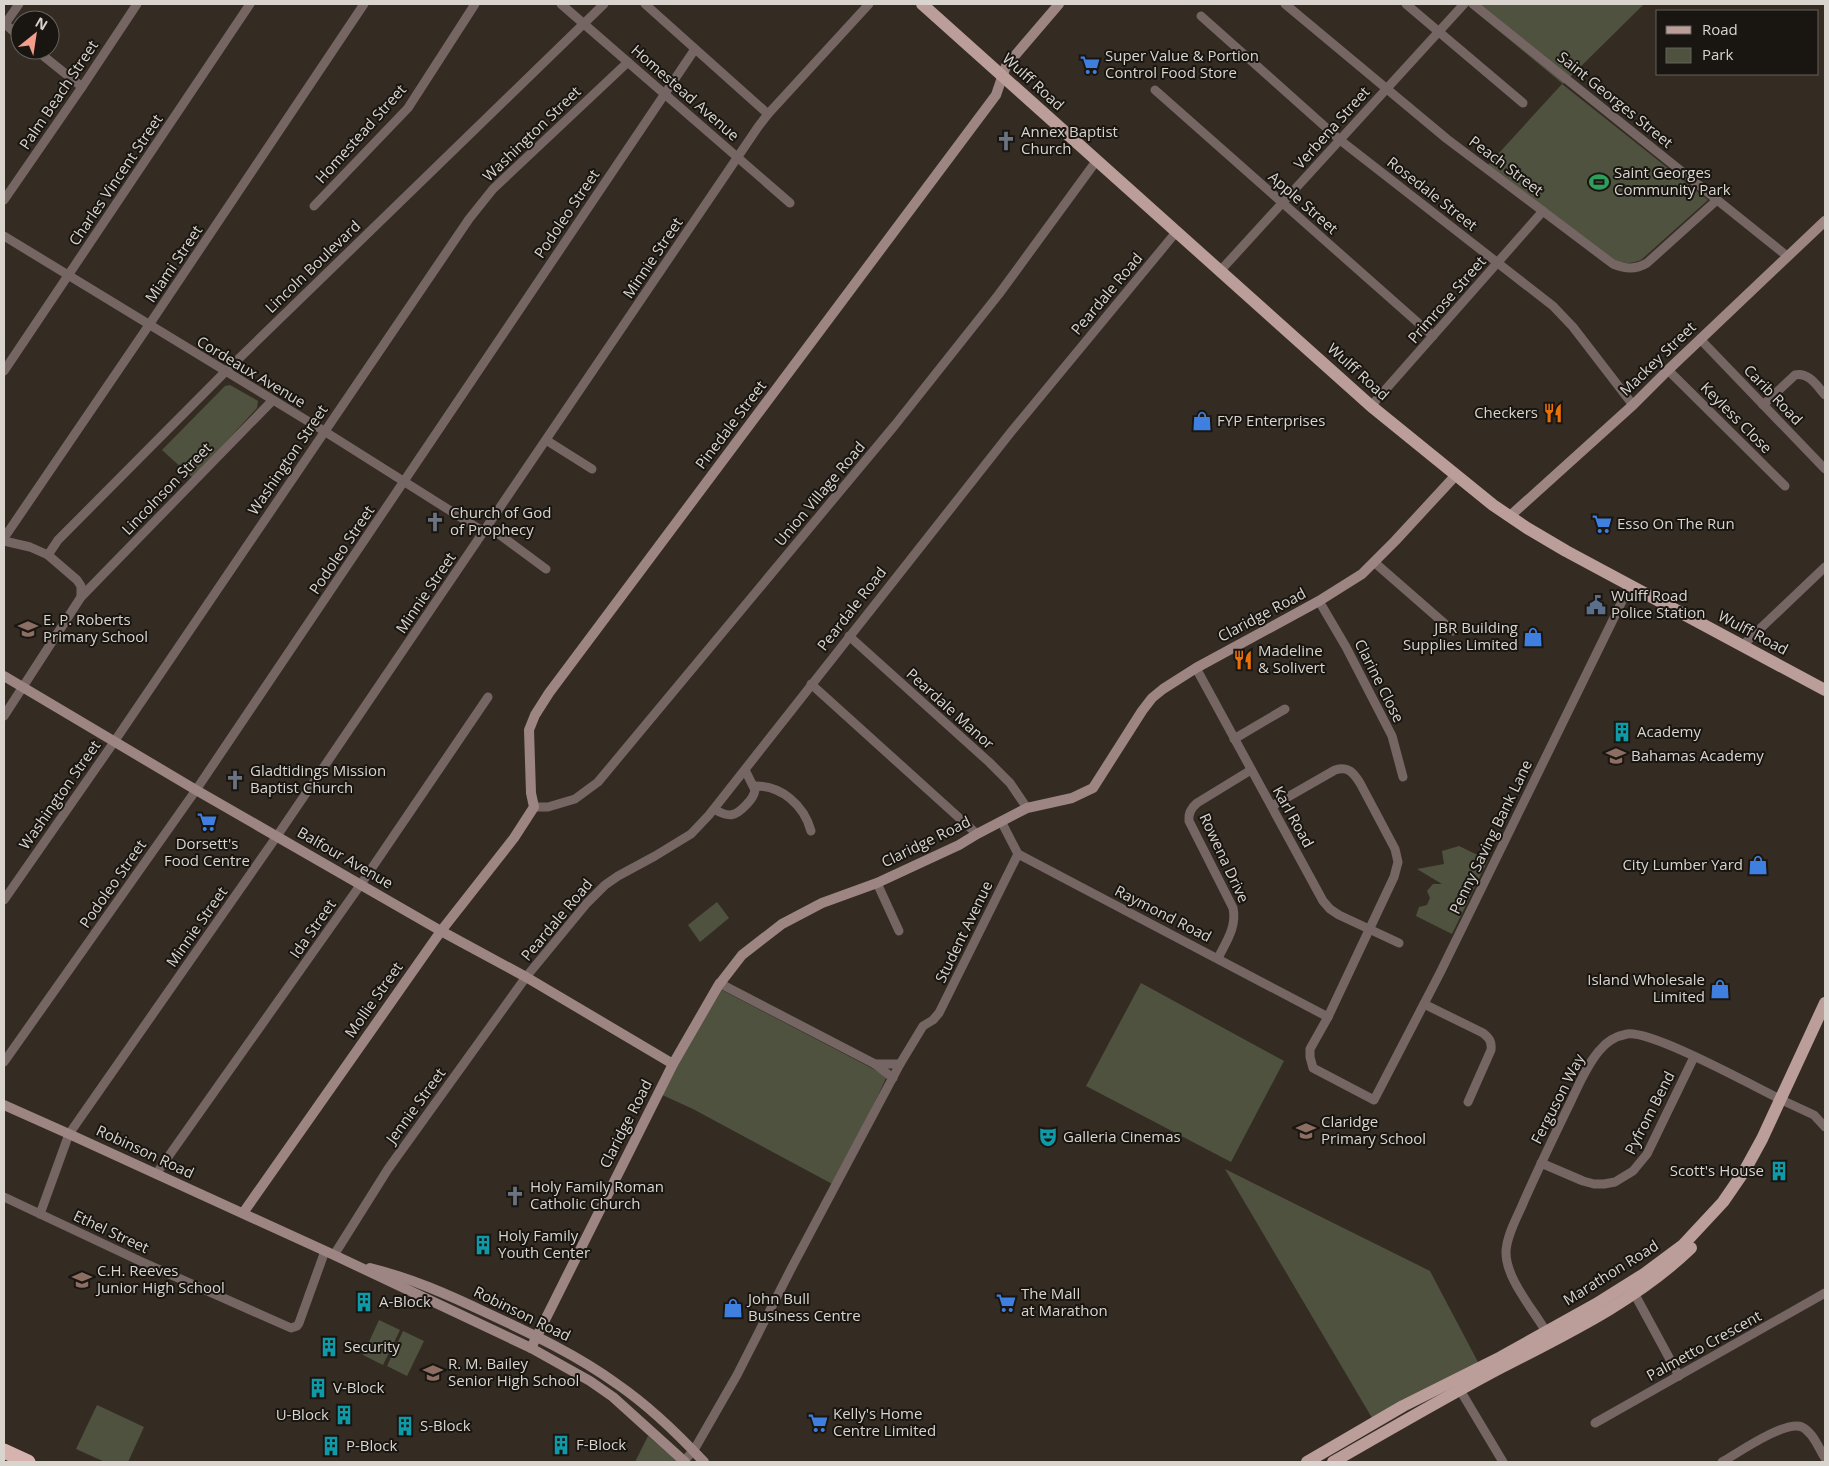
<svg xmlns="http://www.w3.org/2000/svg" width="1829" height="1466" viewBox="0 0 1829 1466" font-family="'Open Sans',sans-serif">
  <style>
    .green { fill: #4f523f }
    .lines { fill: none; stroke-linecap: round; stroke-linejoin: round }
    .street { stroke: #756664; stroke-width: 9 }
    .secondary { stroke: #9c8582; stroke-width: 10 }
    .primary { stroke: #bb9d99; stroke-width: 12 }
    .highway { stroke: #d6b3ae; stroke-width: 15 }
    .labels { text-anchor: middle; stroke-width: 4; stroke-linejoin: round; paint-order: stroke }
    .poi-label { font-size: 15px; fill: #d9d4ce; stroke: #191511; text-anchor: start }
    .street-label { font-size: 15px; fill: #d9d4ce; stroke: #191511 }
  </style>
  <rect width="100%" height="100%" fill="#342c23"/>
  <!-- green -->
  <g class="green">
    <path d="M1466,4H1644L1563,84Z"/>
    <path d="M1562,84L1708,200L1641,260C1631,264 1625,264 1614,260L1488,165Z"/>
    <path d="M230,385L258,401L257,408L193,478L162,450L225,386Z"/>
    <path d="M1459,846L1488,860L1452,934L1416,916L1419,907L1427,905L1430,898L1427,891L1433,884H1442L1417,869L1444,864L1442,851Z"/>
    <path d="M717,902L729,918L700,942L688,925Z"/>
    <path d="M1141,983L1284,1061L1231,1162L1086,1086Z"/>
    <path d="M720,989L887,1076L836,1186L693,1109L658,1093Z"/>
    <path d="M1225,1169L1430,1271L1479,1364L1375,1423Z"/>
    <path d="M379,1320L400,1330L383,1365L363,1355Z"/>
    <path d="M403,1331L424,1341L407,1376L387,1366Z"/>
    <path d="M97,1405L144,1427L128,1462H105L76,1449Z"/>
    <path d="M648,1436L678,1462H635Z"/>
  </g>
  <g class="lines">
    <!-- street -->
    <g class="street">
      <path d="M561,4L790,203"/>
      <path d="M645,4L768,114"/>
      <path d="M1285,4L1447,139L1613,264C1626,269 1635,270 1647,263L1717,200"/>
      <path d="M1406,4L1523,103"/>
      <path d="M1473,4L1787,256"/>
      <path d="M1201,16L1340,140L1553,306L1573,327L1633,405"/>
      <path d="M4,23L20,37"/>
      <path d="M5,24L19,4"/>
      <path d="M36,50L82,87"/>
      <path d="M1155,90L1433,336"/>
      <path d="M4,200L82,87L137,4"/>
      <path d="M314,206L408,108L475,4"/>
      <path d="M4,236L324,431L484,532"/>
      <path d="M1221,270L1464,4"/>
      <path d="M1700,339L1825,469"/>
      <path d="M1668,370L1785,486"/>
      <path d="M4,371L250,4"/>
      <path d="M1763,405L1795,375C1809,372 1817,386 1825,395"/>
      <path d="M1371,406L1543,211"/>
      <path d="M546,440L592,469"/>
      <path d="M488,526L546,569"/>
      <path d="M4,538L149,325L364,4"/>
      <path d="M4,541L30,547L48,555"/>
      <path d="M1374,562L1453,631"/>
      <path d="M81,597L272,401"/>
      <path d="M1319,601L1346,647L1392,736L1403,777"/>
      <path d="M849,636L989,762L1010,783L1027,808"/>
      <path d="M1743,645L1825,567"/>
      <path d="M1196,668L1323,901L1330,909L1339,915L1399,943"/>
      <path d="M811,684L977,834"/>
      <path d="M4,716L81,597V586L77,580L48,555L58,540L225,372L604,4"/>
      <path d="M1234,739L1285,709"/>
      <path d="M754,786C781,785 804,805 811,831"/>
      <path d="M1272,806L1335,770C1348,766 1353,772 1360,783L1395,849L1398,862L1394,877L1328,1017L1310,1049V1057L1313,1068L1374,1100L1440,973L1630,585"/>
      <path d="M534,807H548L575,799L598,782L895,425L999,294L1097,160"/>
      <path d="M714,809C729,818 735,817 747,804C751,800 754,796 755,790L745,770"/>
      <path d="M1001,821L1018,854L1328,1017"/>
      <path d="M877,883L899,931"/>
      <path d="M4,900L114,742L469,219L493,189L628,62"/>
      <path d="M1218,958C1226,942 1237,927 1233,908L1189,821C1188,813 1191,808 1197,803L1251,770"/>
      <path d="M719,983L875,1064L893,1078"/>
      <path d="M1424,1004L1483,1033C1489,1038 1492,1041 1491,1050L1468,1102"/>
      <path d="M4,1062L196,790L695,49"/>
      <path d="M875,1064H900"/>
      <path d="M1786,1102L1814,1115L1825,1127"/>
      <path d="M1541,1163L1583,1181L1594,1184H1604L1615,1182L1633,1171L1647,1154L1694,1057"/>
      <path d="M156,1174L361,884L488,697"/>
      <path d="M4,1197L140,1261L291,1328L297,1326L299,1323L325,1251"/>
      <path d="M40,1214L69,1134L277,836L758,127L768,114L869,4"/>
      <path d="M334,1255L388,1169L526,977L587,903L605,885L618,876L655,856L691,834L709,815L1011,432L1177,231"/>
      <path d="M1634,1293L1679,1376"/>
      <path d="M1548,1335C1535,1311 1505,1279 1506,1251C1507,1234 1518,1216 1524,1201C1539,1167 1555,1134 1571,1101C1579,1084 1587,1065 1599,1051C1606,1042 1616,1036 1627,1034C1652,1030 1753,1086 1780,1099"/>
      <path d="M1460,1390L1503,1462"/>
      <path d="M1595,1423L1825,1293"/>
      <path d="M684,1461L694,1450L737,1375L792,1267L900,1064L923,1026L933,1020L939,1013L1018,854"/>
      <path d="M1722,1462C1738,1453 1785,1420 1802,1427C1813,1432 1819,1449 1825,1458"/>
    </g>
    <!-- secondary -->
    <g class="secondary">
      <path d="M1510,516L1633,405L1668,370L1825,221"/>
      <path d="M4,676L196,790L441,931L526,977L673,1064"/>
      <path d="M4,1105L69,1134L334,1255L531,1348L590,1381L613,1397L685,1462"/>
      <path d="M243,1213L441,931L514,838L534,807L531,793L529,730L535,715L549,693L996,95L1006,66L1059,4"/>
      <path d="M370,1268C411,1278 449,1295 487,1313C532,1334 577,1355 617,1384C649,1406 678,1434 704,1462"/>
      <path d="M531,1348L673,1064L718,986L742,955L782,924L822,903L877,883L959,845L977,834L1027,808L1072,798L1093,788L1142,711L1152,698L1163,689L1196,668L1319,601L1362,574L1395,541L1456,475"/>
    </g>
    <!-- primary -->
    <g class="primary">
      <path d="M922,4L1371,406L1493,505L1527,528L1566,551L1825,690"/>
      <path d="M1307,1462L1403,1406L1501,1357L1596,1304L1644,1274L1683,1245L1723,1202L1745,1170L1762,1139L1825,1003"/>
      <path d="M1333,1462C1389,1430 1445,1397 1502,1367C1568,1333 1637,1300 1691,1248"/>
    </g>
    <!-- highway -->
    <path class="highway" d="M4,1451L28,1462"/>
  </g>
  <!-- icons -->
  <defs>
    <symbol id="supermarket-bare" viewBox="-9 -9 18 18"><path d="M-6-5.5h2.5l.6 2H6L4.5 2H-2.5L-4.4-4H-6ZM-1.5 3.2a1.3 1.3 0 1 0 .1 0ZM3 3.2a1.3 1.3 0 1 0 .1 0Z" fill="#3f7fe0" stroke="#191511" stroke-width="2.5" paint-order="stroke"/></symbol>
    <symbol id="church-bare" viewBox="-9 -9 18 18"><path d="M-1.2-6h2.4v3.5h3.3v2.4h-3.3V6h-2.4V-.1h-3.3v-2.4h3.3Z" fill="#6b7280" stroke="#191511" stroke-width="2.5" paint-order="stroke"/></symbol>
    <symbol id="stadium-bare" viewBox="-9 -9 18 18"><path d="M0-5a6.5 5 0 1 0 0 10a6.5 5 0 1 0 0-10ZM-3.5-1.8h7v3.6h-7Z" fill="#2e9e5b" stroke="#191511" stroke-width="2.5" paint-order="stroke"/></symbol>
    <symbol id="restaurant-bare" viewBox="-9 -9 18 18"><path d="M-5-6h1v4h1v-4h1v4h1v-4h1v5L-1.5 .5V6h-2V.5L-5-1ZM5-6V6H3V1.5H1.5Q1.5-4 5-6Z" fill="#e8710a" stroke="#191511" stroke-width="2.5" paint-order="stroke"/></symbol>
    <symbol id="shop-bare" viewBox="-9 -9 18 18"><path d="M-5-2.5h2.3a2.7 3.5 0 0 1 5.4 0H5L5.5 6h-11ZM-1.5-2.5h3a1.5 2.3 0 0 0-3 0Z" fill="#3f7fe0" stroke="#191511" stroke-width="2.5" paint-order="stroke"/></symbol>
    <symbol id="civic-bare" viewBox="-9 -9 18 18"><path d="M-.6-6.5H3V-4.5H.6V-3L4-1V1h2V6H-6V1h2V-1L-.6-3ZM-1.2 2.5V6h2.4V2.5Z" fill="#5c6f8a" stroke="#191511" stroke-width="2.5" paint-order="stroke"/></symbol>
    <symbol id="school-bare" viewBox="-9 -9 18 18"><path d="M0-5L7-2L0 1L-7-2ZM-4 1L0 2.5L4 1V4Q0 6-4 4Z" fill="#8d6e63" stroke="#191511" stroke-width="2.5" paint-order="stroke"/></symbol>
    <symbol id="building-bare" viewBox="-9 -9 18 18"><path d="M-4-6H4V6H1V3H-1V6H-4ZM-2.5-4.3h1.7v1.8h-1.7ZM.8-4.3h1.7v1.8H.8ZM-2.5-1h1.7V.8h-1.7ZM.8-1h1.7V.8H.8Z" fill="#0f9aa8" stroke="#191511" stroke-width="2.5" paint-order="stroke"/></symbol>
    <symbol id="theatre-bare" viewBox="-9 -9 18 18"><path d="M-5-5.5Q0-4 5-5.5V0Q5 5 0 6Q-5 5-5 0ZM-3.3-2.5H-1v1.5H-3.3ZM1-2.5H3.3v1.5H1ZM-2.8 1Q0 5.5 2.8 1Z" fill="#0f9aa8" stroke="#191511" stroke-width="2.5" paint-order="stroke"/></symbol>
  </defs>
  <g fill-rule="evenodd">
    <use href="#supermarket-bare" x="1076" y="51" width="28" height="28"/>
    <use href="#church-bare" x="992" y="127" width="28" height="28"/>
    <use href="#stadium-bare" x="1585" y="168" width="28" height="28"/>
    <use href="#restaurant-bare" x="1539" y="399" width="28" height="28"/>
    <use href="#shop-bare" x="1188" y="407" width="28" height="28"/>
    <use href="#church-bare" x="421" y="508" width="28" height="28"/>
    <use href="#supermarket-bare" x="1588" y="510" width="28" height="28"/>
    <use href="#civic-bare" x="1582" y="591" width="28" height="28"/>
    <use href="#school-bare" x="14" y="615" width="28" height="28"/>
    <use href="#shop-bare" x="1519" y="623" width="28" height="28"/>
    <use href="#restaurant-bare" x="1229" y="646" width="28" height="28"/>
    <use href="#building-bare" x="1608" y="718" width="28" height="28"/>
    <use href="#school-bare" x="1602" y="742" width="28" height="28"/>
    <use href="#church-bare" x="221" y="766" width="28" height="28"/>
    <use href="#supermarket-bare" x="193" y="808" width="28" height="28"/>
    <use href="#shop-bare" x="1744" y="851" width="28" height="28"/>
    <use href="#shop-bare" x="1706" y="975" width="28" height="28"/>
    <use href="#school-bare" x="1292" y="1117" width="28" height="28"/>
    <use href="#theatre-bare" x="1034" y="1123" width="28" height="28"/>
    <use href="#building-bare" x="1765" y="1157" width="28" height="28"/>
    <use href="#church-bare" x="501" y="1182" width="28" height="28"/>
    <use href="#building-bare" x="469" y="1231" width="28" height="28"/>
    <use href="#school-bare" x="68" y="1266" width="28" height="28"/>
    <use href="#building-bare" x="350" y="1288" width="28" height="28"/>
    <use href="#supermarket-bare" x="992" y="1289" width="28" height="28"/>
    <use href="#shop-bare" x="719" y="1294" width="28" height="28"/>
    <use href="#building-bare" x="315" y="1333" width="28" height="28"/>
    <use href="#school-bare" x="419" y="1359" width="28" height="28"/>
    <use href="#building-bare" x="304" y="1374" width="28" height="28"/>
    <use href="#building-bare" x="330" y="1401" width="28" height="28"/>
    <use href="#supermarket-bare" x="804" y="1409" width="28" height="28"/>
    <use href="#building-bare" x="391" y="1412" width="28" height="28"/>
    <use href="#building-bare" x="547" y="1431" width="28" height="28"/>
    <use href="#building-bare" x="317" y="1432" width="28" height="28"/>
  </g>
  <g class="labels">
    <!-- poi labels -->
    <g class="poi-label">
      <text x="1105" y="61">Super Value &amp; Portion<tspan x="1105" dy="17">Control Food Store</tspan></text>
      <text x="1021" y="137">Annex Baptist<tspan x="1021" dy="17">Church</tspan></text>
      <text x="1614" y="178">Saint Georges<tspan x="1614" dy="17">Community Park</tspan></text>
      <text x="1538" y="418" text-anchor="end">Checkers</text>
      <text x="1217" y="426">FYP Enterprises</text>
      <text x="450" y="518">Church of God<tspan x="450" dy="17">of Prophecy</tspan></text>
      <text x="1617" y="529">Esso On The Run</text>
      <text x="1611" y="601">Wulff Road<tspan x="1611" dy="17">Police Station</tspan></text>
      <text x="43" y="625">E. P. Roberts<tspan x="43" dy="17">Primary School</tspan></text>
      <text x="1518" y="633" text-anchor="end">JBR Building<tspan x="1518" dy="17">Supplies Limited</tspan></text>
      <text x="1258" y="656">Madeline<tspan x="1258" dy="17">&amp; Solivert</tspan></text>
      <text x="1637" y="737">Academy</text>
      <text x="1631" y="761">Bahamas Academy</text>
      <text x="250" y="776">Gladtidings Mission<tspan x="250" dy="17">Baptist Church</tspan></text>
      <text x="207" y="849" text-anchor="middle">Dorsett's<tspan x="207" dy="17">Food Centre</tspan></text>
      <text x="1743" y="870" text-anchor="end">City Lumber Yard</text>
      <text x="1705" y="985" text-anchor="end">Island Wholesale<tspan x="1705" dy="17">Limited</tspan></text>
      <text x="1321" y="1127">Claridge<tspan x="1321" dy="17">Primary School</tspan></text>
      <text x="1063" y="1142">Galleria Cinemas</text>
      <text x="1764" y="1176" text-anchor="end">Scott's House</text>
      <text x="530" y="1192">Holy Family Roman<tspan x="530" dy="17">Catholic Church</tspan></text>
      <text x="498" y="1241">Holy Family<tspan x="498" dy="17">Youth Center</tspan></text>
      <text x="97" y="1276">C.H. Reeves<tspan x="97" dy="17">Junior High School</tspan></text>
      <text x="1021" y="1299">The Mall<tspan x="1021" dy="17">at Marathon</tspan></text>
      <text x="748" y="1304">John Bull<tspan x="748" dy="17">Business Centre</tspan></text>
      <text x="379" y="1307">A-Block</text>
      <text x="344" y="1352">Security</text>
      <text x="448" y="1369">R. M. Bailey<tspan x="448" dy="17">Senior High School</tspan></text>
      <text x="333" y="1393">V-Block</text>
      <text x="833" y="1419">Kelly's Home<tspan x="833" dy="17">Centre Limited</tspan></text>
      <text x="329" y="1420" text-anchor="end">U-Block</text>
      <text x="420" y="1431">S-Block</text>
      <text x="576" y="1450">F-Block</text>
      <text x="346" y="1451">P-Block</text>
    </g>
    <!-- street labels -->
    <g class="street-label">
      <text transform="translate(1033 82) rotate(42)" y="5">Wulff Road</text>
      <text transform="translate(685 93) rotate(41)" y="5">Homestead Avenue</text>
      <text transform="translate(59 95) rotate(-56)" y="5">Palm Beach Street</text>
      <text transform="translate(1615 100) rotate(39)" y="5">Saint Georges Street</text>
      <text transform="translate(1332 128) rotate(-48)" y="5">Verbena Street</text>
      <text transform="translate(361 134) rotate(-48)" y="5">Homestead Street</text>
      <text transform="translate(532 134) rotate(-44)" y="5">Washington Street</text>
      <text transform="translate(1506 166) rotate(37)" y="5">Peach Street</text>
      <text transform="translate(116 180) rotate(-56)" y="5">Charles Vincent Street</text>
      <text transform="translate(1432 194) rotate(38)" y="5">Rosedale Street</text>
      <text transform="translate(1303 203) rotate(41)" y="5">Apple Street</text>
      <text transform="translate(567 214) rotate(-56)" y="5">Podoleo Street</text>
      <text transform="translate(653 258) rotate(-56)" y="5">Minnie Street</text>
      <text transform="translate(174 264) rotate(-56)" y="5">Miami Street</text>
      <text transform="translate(313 267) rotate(-44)" y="5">Lincoln Boulevard</text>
      <text transform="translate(1107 294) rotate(-50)" y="5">Peardale Road</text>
      <text transform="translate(1447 300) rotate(-49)" y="5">Primrose Street</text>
      <text transform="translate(1658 359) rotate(-44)" y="5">Mackey Street</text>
      <text transform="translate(251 372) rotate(31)" y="5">Cordeaux Avenue</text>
      <text transform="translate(1358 372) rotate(42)" y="5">Wulff Road</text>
      <text transform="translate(1773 395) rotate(46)" y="5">Carib Road</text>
      <text transform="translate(1736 418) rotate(45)" y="5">Keyless Close</text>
      <text transform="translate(731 425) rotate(-53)" y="5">Pinedale Street</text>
      <text transform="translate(288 460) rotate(-56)" y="5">Washington Street</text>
      <text transform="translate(167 489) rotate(-46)" y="5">Lincolnson Street</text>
      <text transform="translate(820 494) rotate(-50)" y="5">Union Village Road</text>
      <text transform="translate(342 550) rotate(-56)" y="5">Podoleo Street</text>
      <text transform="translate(426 593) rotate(-56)" y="5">Minnie Street</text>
      <text transform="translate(852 609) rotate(-52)" y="5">Peardale Road</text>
      <text transform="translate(1262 615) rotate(-28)" y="5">Claridge Road</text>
      <text transform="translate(1753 633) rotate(28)" y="5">Wulff Road</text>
      <text transform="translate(1379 681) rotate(63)" y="5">Clarine Close</text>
      <text transform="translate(950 709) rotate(42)" y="5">Peardale Manor</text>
      <text transform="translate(60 795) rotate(-55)" y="5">Washington Street</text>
      <text transform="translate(1293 817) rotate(61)" y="5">Karl Road</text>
      <text transform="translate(1491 837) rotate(-64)" y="5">Penny Saving Bank Lane</text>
      <text transform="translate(926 842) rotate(-26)" y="5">Claridge Road</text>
      <text transform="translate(345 858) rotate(30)" y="5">Balfour Avenue</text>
      <text transform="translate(1224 858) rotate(65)" y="5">Rowena Drive</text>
      <text transform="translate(113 884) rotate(-55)" y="5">Podoleo Street</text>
      <text transform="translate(1163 914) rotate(27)" y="5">Raymond Road</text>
      <text transform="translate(557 920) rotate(-50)" y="5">Peardale Road</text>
      <text transform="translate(197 927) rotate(-55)" y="5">Minnie Street</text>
      <text transform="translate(313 929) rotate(-55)" y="5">Ida Street</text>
      <text transform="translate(964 932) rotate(-64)" y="5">Student Avenue</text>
      <text transform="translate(374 1000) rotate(-55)" y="5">Mollie Street</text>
      <text transform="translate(1558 1099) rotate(-63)" y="5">Ferguson Way</text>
      <text transform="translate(416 1106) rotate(-54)" y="5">Jennie Street</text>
      <text transform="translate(1650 1113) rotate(-63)" y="5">Pyfrom Bend</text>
      <text transform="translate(626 1124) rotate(-63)" y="5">Claridge Road</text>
      <text transform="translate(145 1152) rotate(25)" y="5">Robinson Road</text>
      <text transform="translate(111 1232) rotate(25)" y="5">Ethel Street</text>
      <text transform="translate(1611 1273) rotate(-32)" y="5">Marathon Road</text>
      <text transform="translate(522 1314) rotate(26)" y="5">Robinson Road</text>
      <text transform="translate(1704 1346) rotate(-29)" y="5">Palmetto Crescent</text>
    </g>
  </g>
  <!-- border -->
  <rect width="1829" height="1466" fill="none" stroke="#d9d4ce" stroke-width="10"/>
  <!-- legend -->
  <rect x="1656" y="10" width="162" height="65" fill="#191511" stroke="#66615d"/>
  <rect x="1666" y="26" width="25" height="8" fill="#bb9d99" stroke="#66615d"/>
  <text x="1702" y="35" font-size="15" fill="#d9d4ce">Road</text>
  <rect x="1666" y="48" width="25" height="15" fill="#4f523f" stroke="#66615d"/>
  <text x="1702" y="60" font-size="15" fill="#d9d4ce">Park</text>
  <!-- north arrow -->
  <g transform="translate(35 35) rotate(30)"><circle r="24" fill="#191511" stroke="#66615d"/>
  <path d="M0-4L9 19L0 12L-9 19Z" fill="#f49d8c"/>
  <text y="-8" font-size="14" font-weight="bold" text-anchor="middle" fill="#d9d4ce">N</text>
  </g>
</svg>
